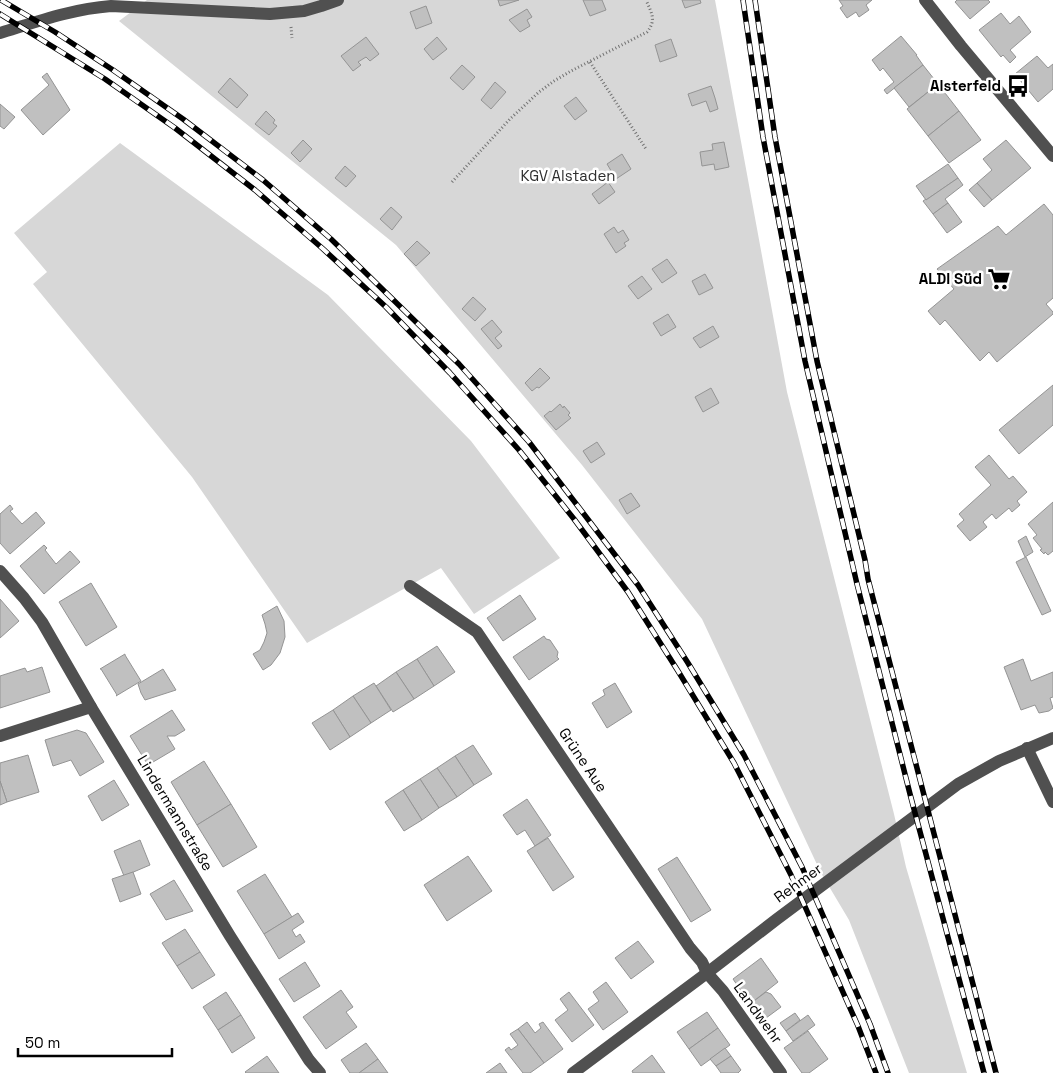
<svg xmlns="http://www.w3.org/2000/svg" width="1053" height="1073" viewBox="0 0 1053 1073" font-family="'Space Grotesk',sans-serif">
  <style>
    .green { fill: #d7d7d7 }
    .building { fill: #c0c0c0; stroke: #949494 }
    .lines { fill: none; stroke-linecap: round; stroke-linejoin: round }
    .path { stroke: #727272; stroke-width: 3; stroke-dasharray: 1 2.5; stroke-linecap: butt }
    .minor { stroke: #505050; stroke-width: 12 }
    .rail-casing { stroke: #000; stroke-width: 5.5 }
    .rail { stroke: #fff; stroke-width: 4; stroke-dasharray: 11; stroke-linecap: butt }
    .labels { text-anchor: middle; stroke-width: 5; stroke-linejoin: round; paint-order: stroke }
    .poi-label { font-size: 15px; font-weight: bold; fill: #000; stroke: #fff; text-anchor: end }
    .park-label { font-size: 15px; fill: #2e2e2e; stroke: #fff }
    .street-label { font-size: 15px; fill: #000; stroke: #fff }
  </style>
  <rect width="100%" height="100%" fill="#fff"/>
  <!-- green -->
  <g class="green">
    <path d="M147,0H715L787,392L894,814L906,867L967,1073H909L849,920L821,873L702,619L582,465L396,245L119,21Z"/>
    <path d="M120,143L328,295L471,441L560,558L474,614L441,568L307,643L192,477L33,284L47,272L14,233Z"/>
  </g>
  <!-- building -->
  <g class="building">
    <path d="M498,0H519L500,6Z"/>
    <path d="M583,0H602L606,10L590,16Z"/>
    <path d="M682,0H700L701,3L685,8Z"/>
    <path d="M839,0H872L866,5L869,10L859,17L856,12L847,18L840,8L843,6Z"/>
    <path d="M957,0H988L990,2L970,19L955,2Z"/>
    <path d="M426,6L432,23L416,29L410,12Z"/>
    <path d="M527,9L532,17L527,20L530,26L520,32L509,20Z"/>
    <path d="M1001,13L1010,24L1019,16L1031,32L1010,50L1016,57L1010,63L1003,55L1001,57L979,30Z"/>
    <path d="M901,36L917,55H916L923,65L887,94L884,90L894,82L883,68L880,71L872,60Z"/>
    <path d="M366,37L379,54L370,61L366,57L358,62L361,65L353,71L341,56Z"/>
    <path d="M437,37L447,49L433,60L424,49Z"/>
    <path d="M671,39L677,56L660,62L655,45Z"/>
    <path d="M1037,56L1048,68L1053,64V89L1038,102L1015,74Z"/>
    <path d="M462,65L475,77L463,90L450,78Z"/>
    <path d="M923,65L938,84L909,107L894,88Z"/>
    <path d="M47,73L70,110L43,135L21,110L49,85L42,77Z"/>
    <path d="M230,78L248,95L237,108L218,92Z"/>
    <path d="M495,82L506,92L491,109L481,100Z"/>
    <path d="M938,84L959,111L928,136L907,109Z"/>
    <path d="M711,86L715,98L718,109L710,112L706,101L692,106L688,94Z"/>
    <path d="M576,97L587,111L575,120L564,106Z"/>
    <path d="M0,104L15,117L4,129L0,126Z"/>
    <path d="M266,111L275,120L273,123L277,126L269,135L255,124Z"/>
    <path d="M959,111L981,140L949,163L928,136Z"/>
    <path d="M303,140L312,149L300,162L291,153Z"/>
    <path d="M1006,140L1031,168L992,200L977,183L992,170L983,159Z"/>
    <path d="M724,142L729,167L715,170L714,164L702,166L700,152L713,150L712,144Z"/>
    <path d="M622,154L631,169L616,179L607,164Z"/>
    <path d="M948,164L958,178L926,200L916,186Z"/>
    <path d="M345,166L356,176L346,187L335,178Z"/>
    <path d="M958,178L963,185L945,199L948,203L933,214L923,201L926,199V200Z"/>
    <path d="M608,182L615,192L599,204L592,194Z"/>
    <path d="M977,183L992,200L984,207L969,190Z"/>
    <path d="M948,203L962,222L947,233L933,214Z"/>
    <path d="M1044,204L1053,215V298L1046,304L1053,312V314L997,362L989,352L980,361L945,320L940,325L928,311L954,289L937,269L998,226L1006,235Z"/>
    <path d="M391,207L402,217L392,230L380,219Z"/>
    <path d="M614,227L618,233L623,230L629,240L624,243L626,246L616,253L604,234Z"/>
    <path d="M417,241L430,253L416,266L404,254Z"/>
    <path d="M667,259L677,273L662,283L652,269Z"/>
    <path d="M705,274L713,288L699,295L692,281Z"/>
    <path d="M642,276L652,289L638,299L628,286Z"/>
    <path d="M473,297L486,309L475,321L462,309Z"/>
    <path d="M668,314L676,327L661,336L653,323Z"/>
    <path d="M492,320L502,332L495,338L502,346L498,349L481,329Z"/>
    <path d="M713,326L719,337L700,348L693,338Z"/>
    <path d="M540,368L550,378L539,388L537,387L532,391L525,383Z"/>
    <path d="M1053,385V425L1019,454L999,430Z"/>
    <path d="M711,388L719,403L703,412L695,397Z"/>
    <path d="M560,404L563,408L564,406L570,413L568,415L571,418L556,430L544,416L550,411L551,412Z"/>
    <path d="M597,442L605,454L591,463L583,451Z"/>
    <path d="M989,455L1009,479L1013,476L1027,492L1017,501L1020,505L1012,512L1009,508L996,519L992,514L983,522L987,527L970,541L957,526L964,520L959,514L991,485L975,467Z"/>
    <path d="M631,493L640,506L627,514L619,500Z"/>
    <path d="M1053,502V551L1048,555L1045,552L1044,554L1040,550L1042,549L1033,538L1037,535L1028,524Z"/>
    <path d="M10,505L13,509L10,511L22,524L36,512L45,523L10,554L0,543V514Z"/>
    <path d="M1026,536L1033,552L1025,557L1018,541Z"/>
    <path d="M44,545L47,548L45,550L56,564L70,551L80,562L44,594L20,566Z"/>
    <path d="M1026,557L1051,611L1042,615L1016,562Z"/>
    <path d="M91,583L117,627L86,646L59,602Z"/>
    <path d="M520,595L536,619L503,641L487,618Z"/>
    <path d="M0,599L19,621L0,638Z"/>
    <path d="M277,606L284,621L285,637L280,653L271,665L263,670L253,654L260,650L264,642L267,633L265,624L262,615Z"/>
    <path d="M544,636L546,639L550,640L558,652L557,657L559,659L529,680L513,657Z"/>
    <path d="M437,646L455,672L434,686L417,659Z"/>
    <path d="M125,654V655L141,681L116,696L117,695L101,669H100Z"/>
    <path d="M417,659L434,686L414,699L396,672Z"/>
    <path d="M1023,659L1031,681L1053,672V697L1050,698L1053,708L1049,711L1039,713L1035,705L1021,710L1004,667Z"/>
    <path d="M42,667L50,692L0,708V676L25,668L27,672Z"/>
    <path d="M163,669L176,690L145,700L141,693L138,684Z"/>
    <path d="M396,672L414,699L393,712L376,686Z"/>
    <path d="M374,683L391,710L371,723L353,696Z"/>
    <path d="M615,683L632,712L607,728L592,703L605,695L603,690Z"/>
    <path d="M353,696L371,723L350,737L333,710Z"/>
    <path d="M172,710L185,730L175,736H167L175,749L148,765L130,736Z"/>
    <path d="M333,710L350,737L330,750L312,723Z"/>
    <path d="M77,730L86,733L104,762L80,776L71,760L53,766L45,740Z"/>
    <path d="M473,745L492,774L474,785L455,756Z"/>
    <path d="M28,755L39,792L7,802L0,781V763Z"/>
    <path d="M455,756L474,785L457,797L437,768Z"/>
    <path d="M204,761L231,804L197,825L171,782Z"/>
    <path d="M437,768L457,797L439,808L420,779Z"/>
    <path d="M420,779L439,808L422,820L403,790Z"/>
    <path d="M114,780L129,805L102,821L88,796Z"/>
    <path d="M0,781L7,802L0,805Z"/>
    <path d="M403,790L422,820L404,831L385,802Z"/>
    <path d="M527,799L551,835L535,846L525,830L517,835L503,815Z"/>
    <path d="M231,804L257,847L223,867L197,825Z"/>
    <path d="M548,838L574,877L553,891L527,851Z"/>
    <path d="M140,840L150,865L124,876L114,851Z"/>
    <path d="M468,856L492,891L447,921L424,885Z"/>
    <path d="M677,857L711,910L691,922L658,869Z"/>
    <path d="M133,872L141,894L120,902L112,879Z"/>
    <path d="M265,874L292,917L264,934L237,891Z"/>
    <path d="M174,880L193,911L166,920L150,894Z"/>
    <path d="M298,913L304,922L292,930L296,937L300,934L305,942L279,959L264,934Z"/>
    <path d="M185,929L200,952L177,966L162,943Z"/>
    <path d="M638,941L654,962L631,979L615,958Z"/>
    <path d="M200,952L215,975L192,989L177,966Z"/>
    <path d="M761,958L778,982L750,1004L733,979Z"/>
    <path d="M305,962L320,986L294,1002L279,979Z"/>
    <path d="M606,982L628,1012L603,1030L588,1009L599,1001L593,992Z"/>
    <path d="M341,990L353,1007L346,1012L357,1027L326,1049L303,1017Z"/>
    <path d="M226,992L241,1015L218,1030L203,1007Z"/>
    <path d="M569,992L594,1025L572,1042L555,1020L568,1010L560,999Z"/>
    <path d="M766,992L771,994L781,1007L762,1021L750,1004Z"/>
    <path d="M707,1012L718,1028L689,1049L677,1032Z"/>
    <path d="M795,1013L800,1020L786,1031L780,1023Z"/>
    <path d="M241,1015L255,1038L232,1053L218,1030Z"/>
    <path d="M808,1015L815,1025L793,1041L786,1031Z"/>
    <path d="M527,1022L535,1033L541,1028L539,1024L543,1022L563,1049L544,1063L518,1029Z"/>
    <path d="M718,1028L730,1045L701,1066L689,1049Z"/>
    <path d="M518,1029L544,1063L530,1073H523L505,1050L509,1047L511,1050L518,1045L510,1034Z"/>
    <path d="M808,1031L828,1059L809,1073H802L784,1048Z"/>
    <path d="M366,1043L378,1059L359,1073H350L341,1060Z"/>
    <path d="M725,1048L731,1056L716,1066L710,1059Z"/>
    <path d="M652,1055L665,1073H633L632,1071Z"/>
    <path d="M267,1056L279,1073H246L245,1072Z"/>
    <path d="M731,1056L741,1070L738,1073H721L716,1066Z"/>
    <path d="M378,1059L388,1073H359Z"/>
    <path d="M500,1063L507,1073H486Z"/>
  </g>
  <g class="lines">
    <!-- path -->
    <g class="path">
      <path d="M291,27L292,38"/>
      <path d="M590,62L646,149"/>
      <path d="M452,182L510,119L539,92L554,81L571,71L647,32C657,20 651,12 646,0"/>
    </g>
    <!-- minor -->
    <g class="minor">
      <path d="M925,0L961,46L1053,156"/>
      <path d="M0,33C36,22 72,9 111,6L270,14L304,11L321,6L338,0"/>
      <path d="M0,571L24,598L42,622L91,707L230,936L309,1060L320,1073"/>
      <path d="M410,586L477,632L690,948L702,962L707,973L723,991L781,1073"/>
      <path d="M0,736L91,707"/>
      <path d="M1027,748L1053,802"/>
      <path d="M573,1073L707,973L777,919L958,784L999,761L1053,738"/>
    </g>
    <defs>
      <g id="rail">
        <path d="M1,0L55,32L113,70L183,119L263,180L331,239L459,364L529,442L638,585L688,663L744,755L802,867L870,1024L888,1073"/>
        <path d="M743,0L763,137L805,361L857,584L910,794L984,1073"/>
        <path d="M755,0L775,137L817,361L865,560L868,579L996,1073"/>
        <path d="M0,14L105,79L175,128L255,190L322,248L386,307L450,373L519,450L574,519L628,592L678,671L734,763L791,875L858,1026L876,1073"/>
      </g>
    </defs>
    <!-- rail casing -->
    <use href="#rail" class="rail-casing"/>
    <!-- rail -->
    <use href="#rail" class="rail"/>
  </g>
  <!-- icons -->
  <defs>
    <symbol id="bus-bare" viewBox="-9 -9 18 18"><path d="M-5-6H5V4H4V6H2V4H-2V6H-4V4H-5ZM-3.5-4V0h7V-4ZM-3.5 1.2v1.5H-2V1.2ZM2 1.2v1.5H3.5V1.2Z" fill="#000" stroke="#fff" stroke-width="2.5" paint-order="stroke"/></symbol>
    <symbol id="supermarket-bare" viewBox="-9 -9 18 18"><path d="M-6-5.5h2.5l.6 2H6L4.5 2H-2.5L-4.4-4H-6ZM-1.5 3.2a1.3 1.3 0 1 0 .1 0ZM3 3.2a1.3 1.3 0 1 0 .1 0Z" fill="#000" stroke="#fff" stroke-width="2.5" paint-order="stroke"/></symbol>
  </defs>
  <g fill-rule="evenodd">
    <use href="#bus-bare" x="1002" y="70" width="32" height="32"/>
    <use href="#supermarket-bare" x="983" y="263" width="32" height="32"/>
  </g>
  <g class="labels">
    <!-- poi labels -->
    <g class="poi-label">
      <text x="1001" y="91">Alsterfeld</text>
      <text x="982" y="284">ALDI Süd</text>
    </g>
    <!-- park labels -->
    <g class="park-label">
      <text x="568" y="181">KGV Alstaden</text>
    </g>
    <!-- street labels -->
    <g class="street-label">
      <text transform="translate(583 760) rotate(56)" y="5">Grüne Aue</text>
      <text transform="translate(175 813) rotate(59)" y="5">Lindermannstraße</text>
      <text transform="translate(798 883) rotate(-36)" y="5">Rehmer</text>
      <text transform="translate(758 1013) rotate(54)" y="5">Landwehr</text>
    </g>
  </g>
  <!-- scale -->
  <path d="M18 1048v8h154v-8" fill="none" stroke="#000000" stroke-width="2.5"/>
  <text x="25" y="1048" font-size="15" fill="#000000" stroke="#ffffff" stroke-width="4" paint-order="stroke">50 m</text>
</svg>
